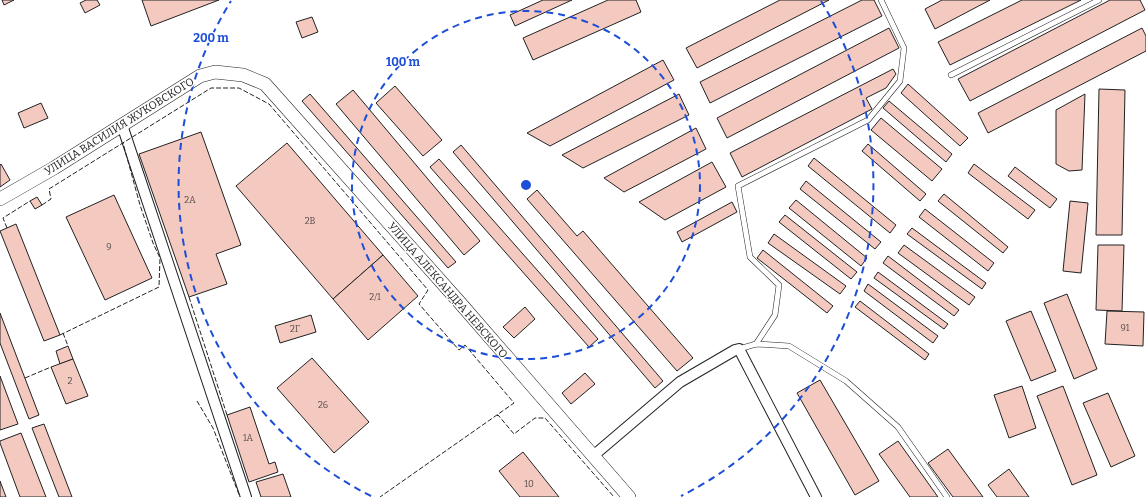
<svg xmlns="http://www.w3.org/2000/svg" width="1146" height="497" viewBox="0 0 1146 497" font-family="Bitter,serif">
  <style>
    .building { fill: #f3c9c0; stroke: #222 }
    .lines { fill: none; stroke-linecap: round; stroke-linejoin: round }
    .service-casing { stroke: #222; stroke-width: 6 }
    .minor-casing { stroke: #222; stroke-width: 12 }
    .tertiary-casing { stroke: #222; stroke-width: 14 }
    .service { stroke: #fff; stroke-width: 5 }
    .minor { stroke: #fff; stroke-width: 10 }
    .tertiary { stroke: #fff; stroke-width: 13 }
    .fence { stroke: #222; stroke-width: 1; stroke-dasharray: 5 2; stroke-linecap: butt }
    .ring { fill: none; stroke: #1d4ed8; stroke-width: 2; stroke-dasharray: 7 5 }
    .labels { text-anchor: middle; stroke-width: 3; stroke-linejoin: round; paint-order: stroke }
    .number-label { font-size: 9px; fill: #564c4a }
    .street-label { font-size: 11px; fill: #222; stroke: #fff }
    .centre { fill: #1d4ed8; stroke: #fff; stroke-width: 2 }
    .ring-label { font-size: 12px; text-anchor: middle; font-weight: bold; fill: #1d4ed8; stroke: #fff; stroke-width: 3; stroke-linejoin: round; paint-order: stroke }
  </style>
  <rect width="100%" height="100%" fill="#fff"/>
  <!-- building -->
  <g class="building">
    <path d="M2,0H14L4,5Z"/>
    <path d="M86,0H97L100,5L85,13L80,3Z"/>
    <path d="M142,0H219L151,26Z"/>
    <path d="M543,0H572L515,26L510,15Z"/>
    <path d="M608,0H636L641,12L533,60L523,38Z"/>
    <path d="M780,0H829L697,68L686,48Z"/>
    <path d="M862,0H874L882,16L710,103L700,82Z"/>
    <path d="M942,0H990L935,29L925,9Z"/>
    <path d="M1022,0H1081L950,65L938,42Z"/>
    <path d="M1110,0H1140L1145,10L970,101L958,79Z"/>
    <path d="M312,17L318,32L302,38L296,22Z"/>
    <path d="M889,28L899,48L727,138L717,118Z"/>
    <path d="M1142,28L1146,36V51L988,133L978,113Z"/>
    <path d="M663,60L674,80L550,146L527,133Z"/>
    <path d="M893,69L896,74L886,88L866,98L872,109L742,177L730,153Z"/>
    <path d="M908,84L968,138L960,146L901,93Z"/>
    <path d="M395,86L442,140L423,156L376,103Z"/>
    <path d="M1099,89L1125,90L1122,235H1096Z"/>
    <path d="M353,90L480,241L464,255L336,104Z"/>
    <path d="M310,94L456,262L448,268L302,101Z"/>
    <path d="M679,94L689,115L583,168L562,155Z"/>
    <path d="M1085,94L1082,170L1069,171L1056,164V110Z"/>
    <path d="M889,101L952,154L946,162L883,108Z"/>
    <path d="M41,103L48,118L24,128L18,113Z"/>
    <path d="M881,118L942,169L932,181L871,130Z"/>
    <path d="M696,128L706,149L624,192L604,178Z"/>
    <path d="M201,132L241,245L216,254L227,284L189,297L139,154Z"/>
    <path d="M287,143L383,255L333,299L236,186Z"/>
    <path d="M868,144L926,194L920,201L862,151Z"/>
    <path d="M461,145L663,381L655,388L453,152Z"/>
    <path d="M814,158L896,225L890,233L808,166Z"/>
    <path d="M439,159L598,339L589,347L430,167Z"/>
    <path d="M712,162L726,187L665,220L639,202Z"/>
    <path d="M1,164L10,180L0,187V165Z"/>
    <path d="M974,164L1035,210L1028,219L968,173Z"/>
    <path d="M1015,167L1057,199L1050,208L1008,176Z"/>
    <path d="M806,181L881,242L875,249L800,189Z"/>
    <path d="M537,190L577,236L583,231L693,358L677,371L527,199Z"/>
    <path d="M944,194L1008,247L1003,253L938,201Z"/>
    <path d="M114,195L152,278L105,300L66,217Z"/>
    <path d="M37,197L42,205L35,209L30,201Z"/>
    <path d="M796,200L867,258L861,266L789,208Z"/>
    <path d="M1070,201L1088,203L1081,273L1063,271Z"/>
    <path d="M732,202L737,212L682,242L677,232Z"/>
    <path d="M925,209L994,263L988,271L919,217Z"/>
    <path d="M785,215L857,272L851,279L779,222Z"/>
    <path d="M16,224L60,335L44,341L0,231Z"/>
    <path d="M912,228L986,283L982,289L907,234Z"/>
    <path d="M774,234L846,286L840,294L768,243Z"/>
    <path d="M904,245L975,297L969,305L898,253Z"/>
    <path d="M1098,245H1124L1122,311L1096,310Z"/>
    <path d="M763,250L833,306L827,313L757,258Z"/>
    <path d="M383,255L418,296L368,340L333,299Z"/>
    <path d="M888,256L959,310L954,316L883,263Z"/>
    <path d="M878,272L948,324L944,329L874,278Z"/>
    <path d="M868,284L938,336L933,343L864,291Z"/>
    <path d="M1067,294L1097,369L1074,379L1044,303Z"/>
    <path d="M860,301L929,354L925,360L855,307Z"/>
    <path d="M525,307L535,319L514,338L503,327Z"/>
    <path d="M1031,311L1056,371L1031,381L1006,321Z"/>
    <path d="M1107,311L1144,312L1143,346L1105,344Z"/>
    <path d="M0,313L39,415L29,419L0,343Z"/>
    <path d="M311,315L316,332L280,343L275,326Z"/>
    <path d="M68,346L73,359L60,364L56,351Z"/>
    <path d="M312,358L369,422L334,453L277,388Z"/>
    <path d="M73,359L88,396L66,404L51,367Z"/>
    <path d="M585,373L595,384L571,404L562,393Z"/>
    <path d="M0,376L18,424L0,430Z"/>
    <path d="M820,380L879,481L855,495L797,393Z"/>
    <path d="M1022,386L1036,428L1009,438L994,395Z"/>
    <path d="M1063,386L1097,475L1072,485L1037,396Z"/>
    <path d="M1108,393L1135,456L1111,467L1083,403Z"/>
    <path d="M250,407L269,464L275,462L278,472L249,482L227,415Z"/>
    <path d="M44,424L72,497H59L32,428Z"/>
    <path d="M21,433L46,497H20L0,443V441Z"/>
    <path d="M898,441L938,497H910L879,454Z"/>
    <path d="M948,449L983,497H953L928,463Z"/>
    <path d="M523,452L559,497H520L499,471Z"/>
    <path d="M1009,469L1029,497H997L988,485Z"/>
    <path d="M283,474L291,497H261L256,482Z"/>
    <path d="M0,481L6,497H0Z"/>
  </g>
  <g class="lines">
    <defs>
      <g id="service">
        <path d="M951,75L1099,0"/>
        <path d="M756,344L775,315L779,285L750,257L738,186L868,120L900,81L904,48L881,0"/>
        <path d="M739,349L756,344L789,346L846,381L898,427L947,497"/>
      </g>
      <g id="minor">
        <path d="M122,125L246,497"/>
        <path d="M593,456L680,382L735,350L739,349L816,497"/>
      </g>
      <path id="tertiary" d="M0,199L54,168L200,76L215,72L243,75L265,84L461,304L629,497"/>
    </defs>
    <!-- service casing -->
    <use href="#service" class="service-casing"/>
    <!-- minor casing -->
    <use href="#minor" class="minor-casing"/>
    <!-- tertiary casing -->
    <use href="#tertiary" class="tertiary-casing"/>
    <!-- service -->
    <use href="#service" class="service"/>
    <!-- minor -->
    <use href="#minor" class="minor"/>
    <!-- tertiary -->
    <use href="#tertiary" class="tertiary"/>
    <!-- fence -->
    <g class="fence">
      <path d="M42,205L51,199L49,189L211,88H239L269,104L428,290L419,304L459,350L465,345L514,403L380,497"/>
      <path d="M7,228L3,218L30,201"/>
      <path d="M189,297L227,415"/>
      <path d="M63,333L68,346"/>
      <path d="M60,335L159,287L160,258L153,243L140,205L123,143"/>
      <path d="M25,378L51,367"/>
      <path d="M197,401L213,428L240,497"/>
      <path d="M497,416L498,415L514,434L535,418H545L614,497"/>
    </g>
  </g>
  <!-- distance rings -->
  <g class="ring">
    <circle cx="526" cy="185" r="174"/>
    <path d="M371 496A348 348 0 0 1 231 1M821 1A348 348 0 0 1 681 496"/>
  </g>
  <g class="labels">
    <!-- number labels -->
    <g class="number-label">
      <text x="190" y="203">2А</text>
      <text x="310" y="224">2В</text>
      <text x="109" y="250">9</text>
      <text x="375" y="300">2/1</text>
      <text x="1125" y="331">91</text>
      <text x="295" y="332">2Г</text>
      <text x="70" y="384">2</text>
      <text x="323" y="408">26</text>
      <text x="248" y="441">1А</text>
      <text x="529" y="487">10</text>
    </g>
    <!-- street labels -->
    <g class="street-label">
      <text transform="translate(119 126) rotate(-32)" y="4">УЛИЦА ВАСИЛИЯ ЖУКОВСКОГО</text>
      <text transform="translate(448 290) rotate(49)" y="4">УЛИЦА АЛЕКСАНДРА НЕВСКОГО</text>
    </g>
  </g>
  <circle cx="526" cy="185" r="6" class="centre"/>
  <g class="ring-label">
    <text x="211" y="42">200 m</text>
    <text x="403" y="66">100 m</text>
  </g>
</svg>
